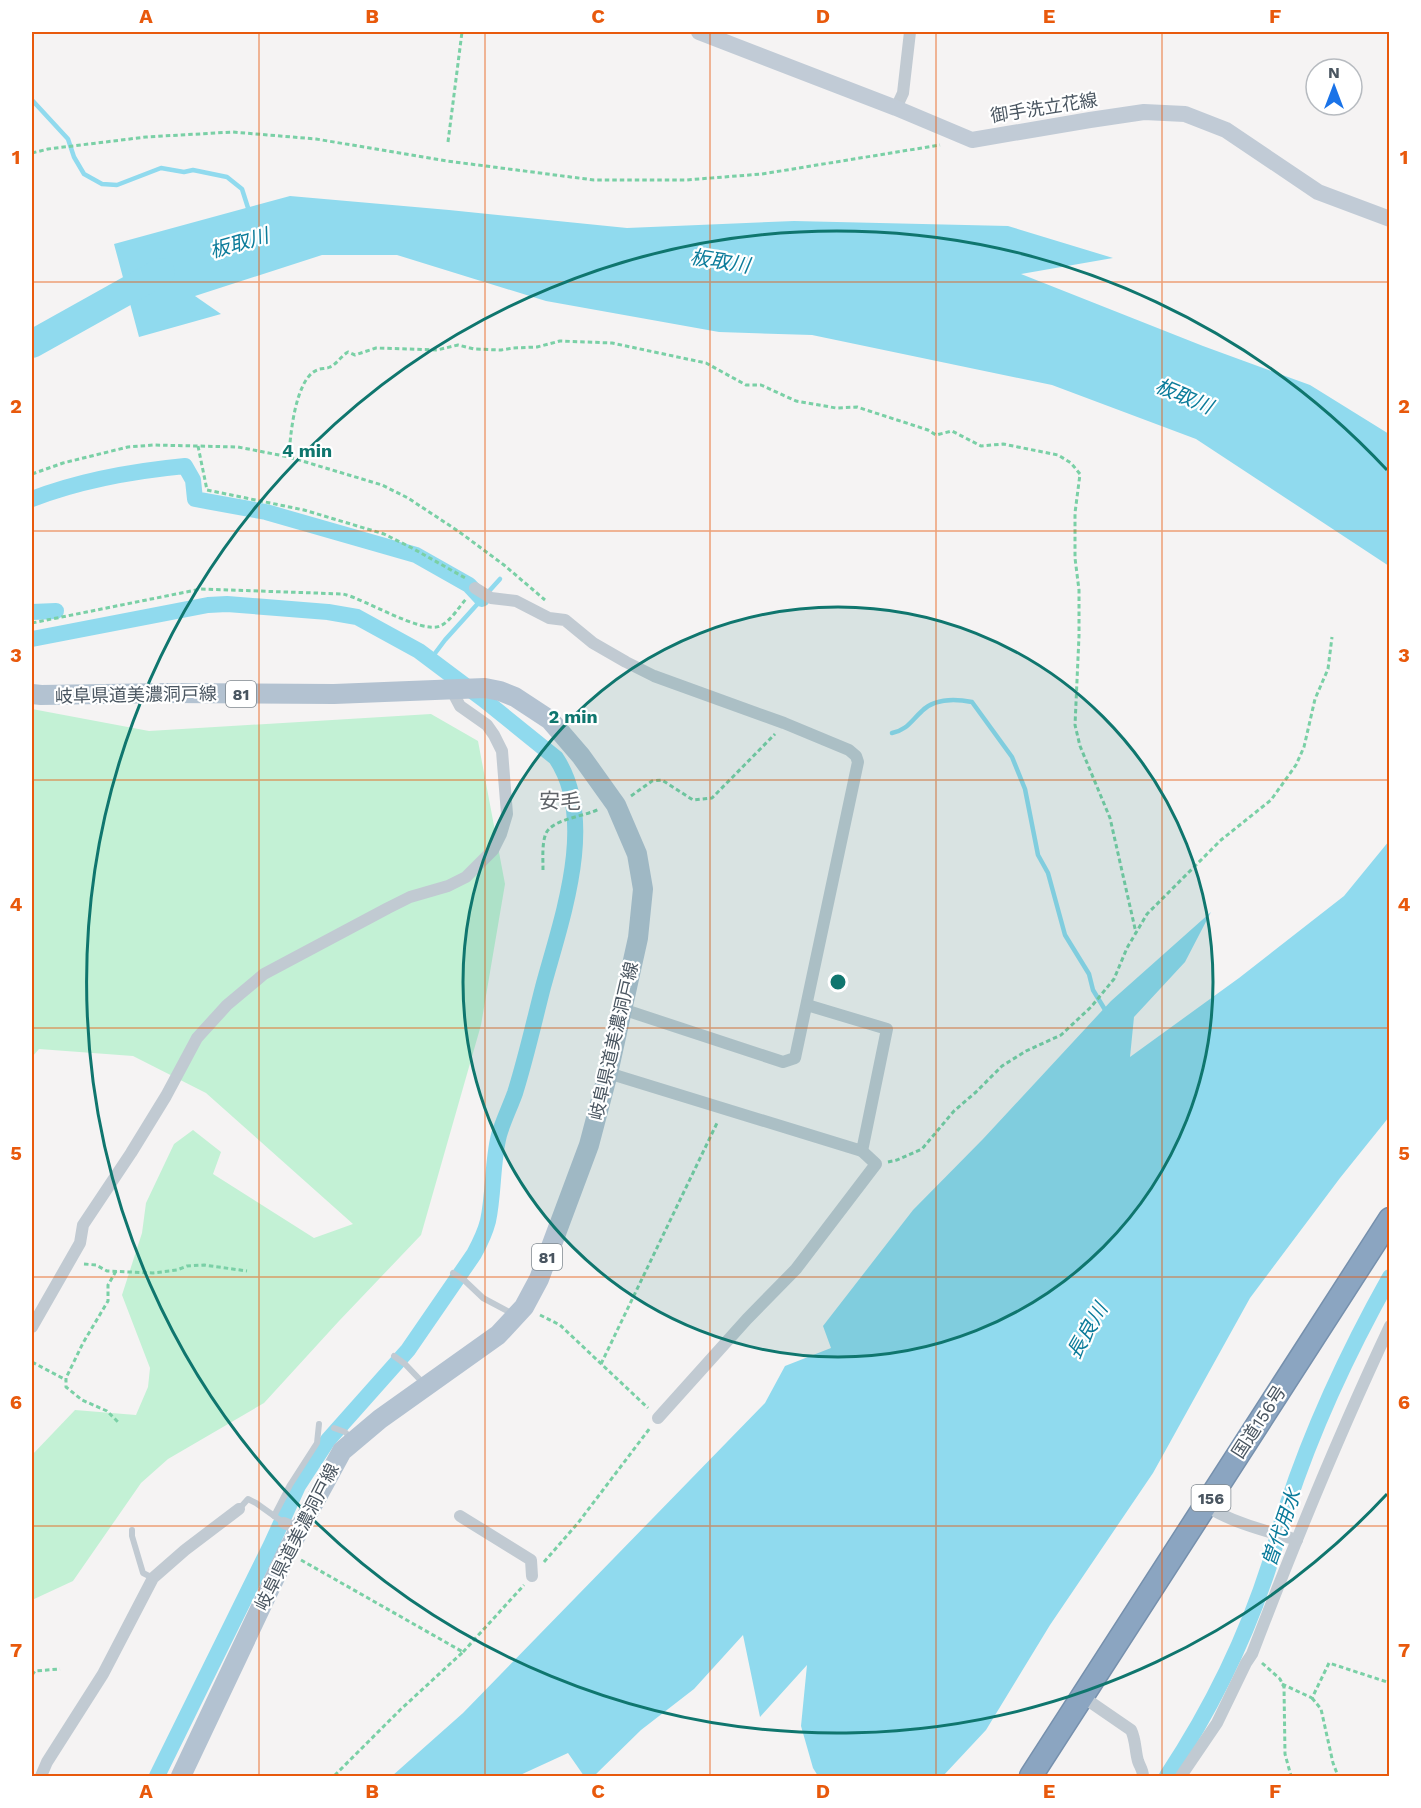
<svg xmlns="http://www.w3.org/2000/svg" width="1421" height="1808" viewBox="0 0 1421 1808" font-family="'Work Sans','Noto Sans JP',sans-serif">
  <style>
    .green { fill: #c3f1d5 }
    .water { fill: #90daee }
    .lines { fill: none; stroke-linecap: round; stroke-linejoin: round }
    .stream { stroke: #90daee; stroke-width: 4.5 }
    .canal { stroke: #90daee; stroke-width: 16 }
    .river { stroke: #90daee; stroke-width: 28 }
    .highway-casing { stroke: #7690ad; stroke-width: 25 }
    .path { stroke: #7ad0a6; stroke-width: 3; stroke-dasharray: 4.5 3; stroke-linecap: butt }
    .lane { stroke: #c1cad2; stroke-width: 6 }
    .street { stroke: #c1cad2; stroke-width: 12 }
    .secondary { stroke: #c1cbd6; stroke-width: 16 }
    .primary { stroke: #b3c2d1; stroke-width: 20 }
    .highway { stroke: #8ba5c1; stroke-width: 22 }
    .grid { fill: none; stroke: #e8590c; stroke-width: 1.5; stroke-opacity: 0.55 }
    .ring { fill: none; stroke: #0f766e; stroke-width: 3 }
    .labels { text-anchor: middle; stroke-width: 4.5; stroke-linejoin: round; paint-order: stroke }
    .shield { fill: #fff; stroke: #808990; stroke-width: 1.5 }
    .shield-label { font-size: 16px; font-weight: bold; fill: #4a5661 }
    .street-label { font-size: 18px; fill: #4a5661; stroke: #fff }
    .water-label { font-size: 20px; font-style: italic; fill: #0c7c9b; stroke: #fff }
    .quarter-label { font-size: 21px; fill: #5f6368; stroke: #fff }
    .centre { fill: #0f766e; stroke: #fff; stroke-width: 3 }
    .ring-label { font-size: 18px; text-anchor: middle; font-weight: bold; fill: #0f766e; stroke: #fff; stroke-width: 4.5; stroke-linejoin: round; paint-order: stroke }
    .neatline { fill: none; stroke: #e8590c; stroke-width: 2 }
    .grid-label { font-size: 20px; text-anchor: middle; font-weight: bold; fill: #e8590c }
  </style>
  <rect width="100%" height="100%" fill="#f5f3f3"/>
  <!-- green -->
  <path class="green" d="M32,709L149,731L431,714L478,741L505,884L481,1025L421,1235L339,1321L264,1403L168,1459L141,1483L73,1581L32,1600V1455L75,1410L136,1415L148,1387L150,1368L122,1295L142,1233L146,1203L174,1144L193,1130L221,1152L213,1174L314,1238L353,1224L206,1093L133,1056L39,1049L32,1057Z"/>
  <!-- water -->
  <g class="water">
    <path d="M290,196L449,210L627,228L794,221L1008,226L1113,258L1021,274L1203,346L1310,385L1389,434V566L1196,439L1052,385L812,335L719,332L546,301L397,255H322L195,296L221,314L139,337L114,244Z"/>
    <path d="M1389,841V1117L1340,1178L1250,1298L1153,1473L1050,1625L986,1730L943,1776H818L813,1768L801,1726L807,1665L760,1717L743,1635L694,1689L641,1730L594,1776H584L568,1753L518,1776H392L463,1713L765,1403L785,1366L831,1348L823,1326L913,1210L983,1139L1111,1001L1211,912L1185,962L1134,1017L1130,1057L1239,978L1344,896Z"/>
  </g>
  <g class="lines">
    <!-- stream -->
    <g class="stream">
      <path d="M32,100L68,139L74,157L84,174L102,184L117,185L161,168L184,172L193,170L227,177L242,189L249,211"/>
      <path d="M430,660L445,640L500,579"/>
      <path d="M892,733C907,730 911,721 922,711C935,698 956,699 972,702L1012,757L1025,789L1038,855L1048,873L1065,935L1089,974L1093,990L1107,1013"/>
    </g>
    <!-- canal -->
    <g class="canal">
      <path d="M32,499C81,480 133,471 185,466L193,480L195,499L266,512L416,555L469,585L482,599"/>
      <path d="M32,612L56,611"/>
      <path d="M32,639L208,605L227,604L328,612L357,617L419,651L483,699L556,758C598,821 561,920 543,987C534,1022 526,1058 515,1093C510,1107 503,1121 499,1135C492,1163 494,1193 488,1221C485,1233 480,1243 474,1254L408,1350L328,1440L298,1486L271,1545L157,1776"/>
      <path d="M1167,1776C1210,1711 1246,1638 1270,1563C1276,1544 1280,1525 1287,1506C1313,1427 1349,1350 1390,1277"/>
    </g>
    <!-- river -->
    <path class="river" d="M32,344L161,272"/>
    <defs>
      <path id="highway" d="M1031,1776L1390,1219"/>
    </defs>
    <!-- highway casing -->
    <use href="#highway" class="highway-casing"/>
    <!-- path -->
    <g class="path">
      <path d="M448,142L462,32"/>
      <path d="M32,153L48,149L146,137L233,132L316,139L447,161L594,180H686L762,174L940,145"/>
      <path d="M198,446L207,490L304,510L384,534L412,548L467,579"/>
      <path d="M289,457C290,437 295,379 317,370C321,368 326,369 330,367C337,364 341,356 348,352L355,355L376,348L437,350L458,345L474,349L501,350L513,348L537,347L560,341L612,343L706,363L746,385H761L796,401L836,408L857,407L928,430L936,435L952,431L981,446L1003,444L1058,455L1071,463L1080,474L1075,513V558L1079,590V636L1075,725L1080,746L1110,818L1136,933"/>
      <path d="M32,474L63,463L128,447L154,445L238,447L289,457L382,485L408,498L458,531L504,565L545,600"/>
      <path d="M32,623L201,589L343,594C365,599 421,634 440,626C450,622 459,607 466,599"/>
      <path d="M631,796L652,781L662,780L693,800L712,798L775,734"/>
      <path d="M543,870C543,859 542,846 545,836C549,819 584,817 599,809"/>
      <path d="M888,1162L897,1160L922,1149L954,1111L976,1092L1002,1066L1026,1051L1061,1035L1091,1007L1114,979L1127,948L1147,914L1221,840L1271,800L1296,765L1304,747L1315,699L1328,669L1332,637"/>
      <path d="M84,1264L96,1265L107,1271L153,1273L177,1270L187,1266L204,1265L247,1271"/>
      <path d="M116,1271L108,1285V1301L83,1343L66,1378V1387L82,1400L107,1411L119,1423"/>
      <path d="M540,1315L560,1325L648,1408"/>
      <path d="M32,1362L66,1380"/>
      <path d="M601,1364L718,1121"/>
      <path d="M301,1560L463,1652L400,1710L334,1776"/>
      <path d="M544,1562L578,1523L650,1428"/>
      <path d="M463,1652L524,1585"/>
      <path d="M1262,1663L1280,1679L1284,1687L1285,1754L1291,1776"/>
      <path d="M32,1675L35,1671L60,1669"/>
      <path d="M1282,1684L1312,1698L1329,1663L1390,1683"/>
      <path d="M1312,1698L1321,1709L1333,1763L1338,1776"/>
    </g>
    <!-- lane -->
    <g class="lane">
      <path d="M453,1273L464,1280L483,1298L513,1314"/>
      <path d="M394,1356L405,1364L425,1385"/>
      <path d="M334,1428L345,1432L351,1438"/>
      <path d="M239,1509L248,1499L256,1503L284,1523"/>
      <path d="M274,1516L290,1485L317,1443L319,1424"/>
      <path d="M132,1530V1536L143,1573L153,1578"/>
    </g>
    <!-- street -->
    <g class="street">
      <path d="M896,108L903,93L910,32"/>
      <path d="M475,588L491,598L516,601L549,618L565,620L593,643L626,662L654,676L784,723L849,750L856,756L858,762L795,1058L783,1062L622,1009"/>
      <path d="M608,1073L862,1151L887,1029L807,1005"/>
      <path d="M32,1327L80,1243L83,1225L131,1153L166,1096L197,1038L227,1005L264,974L388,908L410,897L448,886L466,877L493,850L501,834L507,814L502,751L494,735L487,725L460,706L451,689"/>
      <path d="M658,1418L747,1319L796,1269L876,1164L862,1151"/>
      <path d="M1206,1506C1233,1523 1266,1531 1297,1540"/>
      <path d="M460,1516L531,1560L532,1576"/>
      <path d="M284,1523L299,1529"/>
      <path d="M1083,1697L1131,1730C1136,1740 1135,1751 1138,1761C1140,1767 1143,1770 1143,1776"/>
      <path d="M41,1776L47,1762L103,1674L153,1578L185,1550L239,1509"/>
      <path d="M1181,1776L1217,1723L1246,1663L1252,1654C1294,1544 1339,1434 1390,1326"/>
    </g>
    <!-- secondary -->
    <path class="secondary" d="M699,32L896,108L972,140L1090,120L1144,112L1185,114L1226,130L1318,192L1390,219"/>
    <!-- primary -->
    <path class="primary" d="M32,694L41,695L166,693L334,694L485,688L500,691L515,697L550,720L581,756L616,805L637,854L643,889L638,938L608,1073L589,1145L539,1279L524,1307L498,1335L380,1419L342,1451L287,1552L181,1776"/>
    <!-- highway -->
    <use href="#highway" class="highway"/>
  </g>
  <!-- grid -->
  <path class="grid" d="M259,32V1776M485,32V1776M710,32V1776M936,32V1776M1162,32V1776M32,282H1390M32,531H1390M32,780H1390M32,1028H1390M32,1277H1390M32,1526H1390"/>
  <!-- distance rings -->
  <circle cx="838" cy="982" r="375" fill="#0f766e" fill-opacity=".12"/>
  <g class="ring">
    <circle cx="838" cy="982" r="375"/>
    <path d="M1387 1494A751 751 0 1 1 1387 470"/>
  </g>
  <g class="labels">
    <!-- shield labels -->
    <g class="shield">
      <rect x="226" y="681" width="30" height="26" rx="4.5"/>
      <rect x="532" y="1244" width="30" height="26" rx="4.5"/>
      <rect x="1191.5" y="1485" width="39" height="26" rx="4.5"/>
    </g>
    <g class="shield-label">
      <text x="241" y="700">81</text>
      <text x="547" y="1263">81</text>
      <text x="1211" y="1504">156</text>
    </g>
    <!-- street labels -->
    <g class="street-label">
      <text transform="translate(1044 108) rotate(-9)" y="6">御手洗立花線</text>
      <text transform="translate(136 695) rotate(-1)" y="6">岐阜県道美濃洞戸線</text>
      <text transform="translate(614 1041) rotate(-77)" y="6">岐阜県道美濃洞戸線</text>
      <text transform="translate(1259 1422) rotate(-57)" y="6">国道156号</text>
      <text transform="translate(297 1537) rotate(-63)" y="6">岐阜県道美濃洞戸線</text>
    </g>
    <!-- water labels -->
    <g class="water-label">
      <text transform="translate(239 243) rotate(-16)" y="7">板取川</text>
      <text transform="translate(720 261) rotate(9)" y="7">板取川</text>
      <text transform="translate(1184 396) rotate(23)" y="7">板取川</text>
      <text transform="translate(1087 1331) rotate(-60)" y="7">長良川</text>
      <text transform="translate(1281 1528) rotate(-71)" y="7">曽代用水</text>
    </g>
    <!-- quarter labels -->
    <g class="quarter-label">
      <text x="560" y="808">安毛</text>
    </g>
  </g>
  <circle cx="838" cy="982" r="9" class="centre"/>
  <g class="ring-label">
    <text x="307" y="457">4 min</text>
    <text x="573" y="723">2 min</text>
  </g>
  <!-- border -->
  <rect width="1421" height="1808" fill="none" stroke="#ffffff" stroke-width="66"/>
  <!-- north arrow -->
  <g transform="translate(1334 87)"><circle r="28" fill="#ffffff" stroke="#b7bbc0" stroke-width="1.5"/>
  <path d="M0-4.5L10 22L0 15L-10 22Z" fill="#1a73e8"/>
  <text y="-9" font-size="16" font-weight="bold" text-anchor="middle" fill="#4a5661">N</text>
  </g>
  <rect x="33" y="33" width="1355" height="1742" class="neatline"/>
  <g class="grid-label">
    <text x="146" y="23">A</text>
    <text x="372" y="23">B</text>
    <text x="598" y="23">C</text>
    <text x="823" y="23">D</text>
    <text x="1049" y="23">E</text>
    <text x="1275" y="23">F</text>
    <text x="16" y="164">1</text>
    <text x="1404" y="164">1</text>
    <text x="16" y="413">2</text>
    <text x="1404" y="413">2</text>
    <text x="16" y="662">3</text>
    <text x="1404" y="662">3</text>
    <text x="16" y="911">4</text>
    <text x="1404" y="911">4</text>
    <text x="16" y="1160">5</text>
    <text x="1404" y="1160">5</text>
    <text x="16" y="1409">6</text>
    <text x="1404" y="1409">6</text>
    <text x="16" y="1657">7</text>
    <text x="1404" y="1657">7</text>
    <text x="146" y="1798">A</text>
    <text x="372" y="1798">B</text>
    <text x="598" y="1798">C</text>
    <text x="823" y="1798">D</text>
    <text x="1049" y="1798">E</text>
    <text x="1275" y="1798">F</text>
  </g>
</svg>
